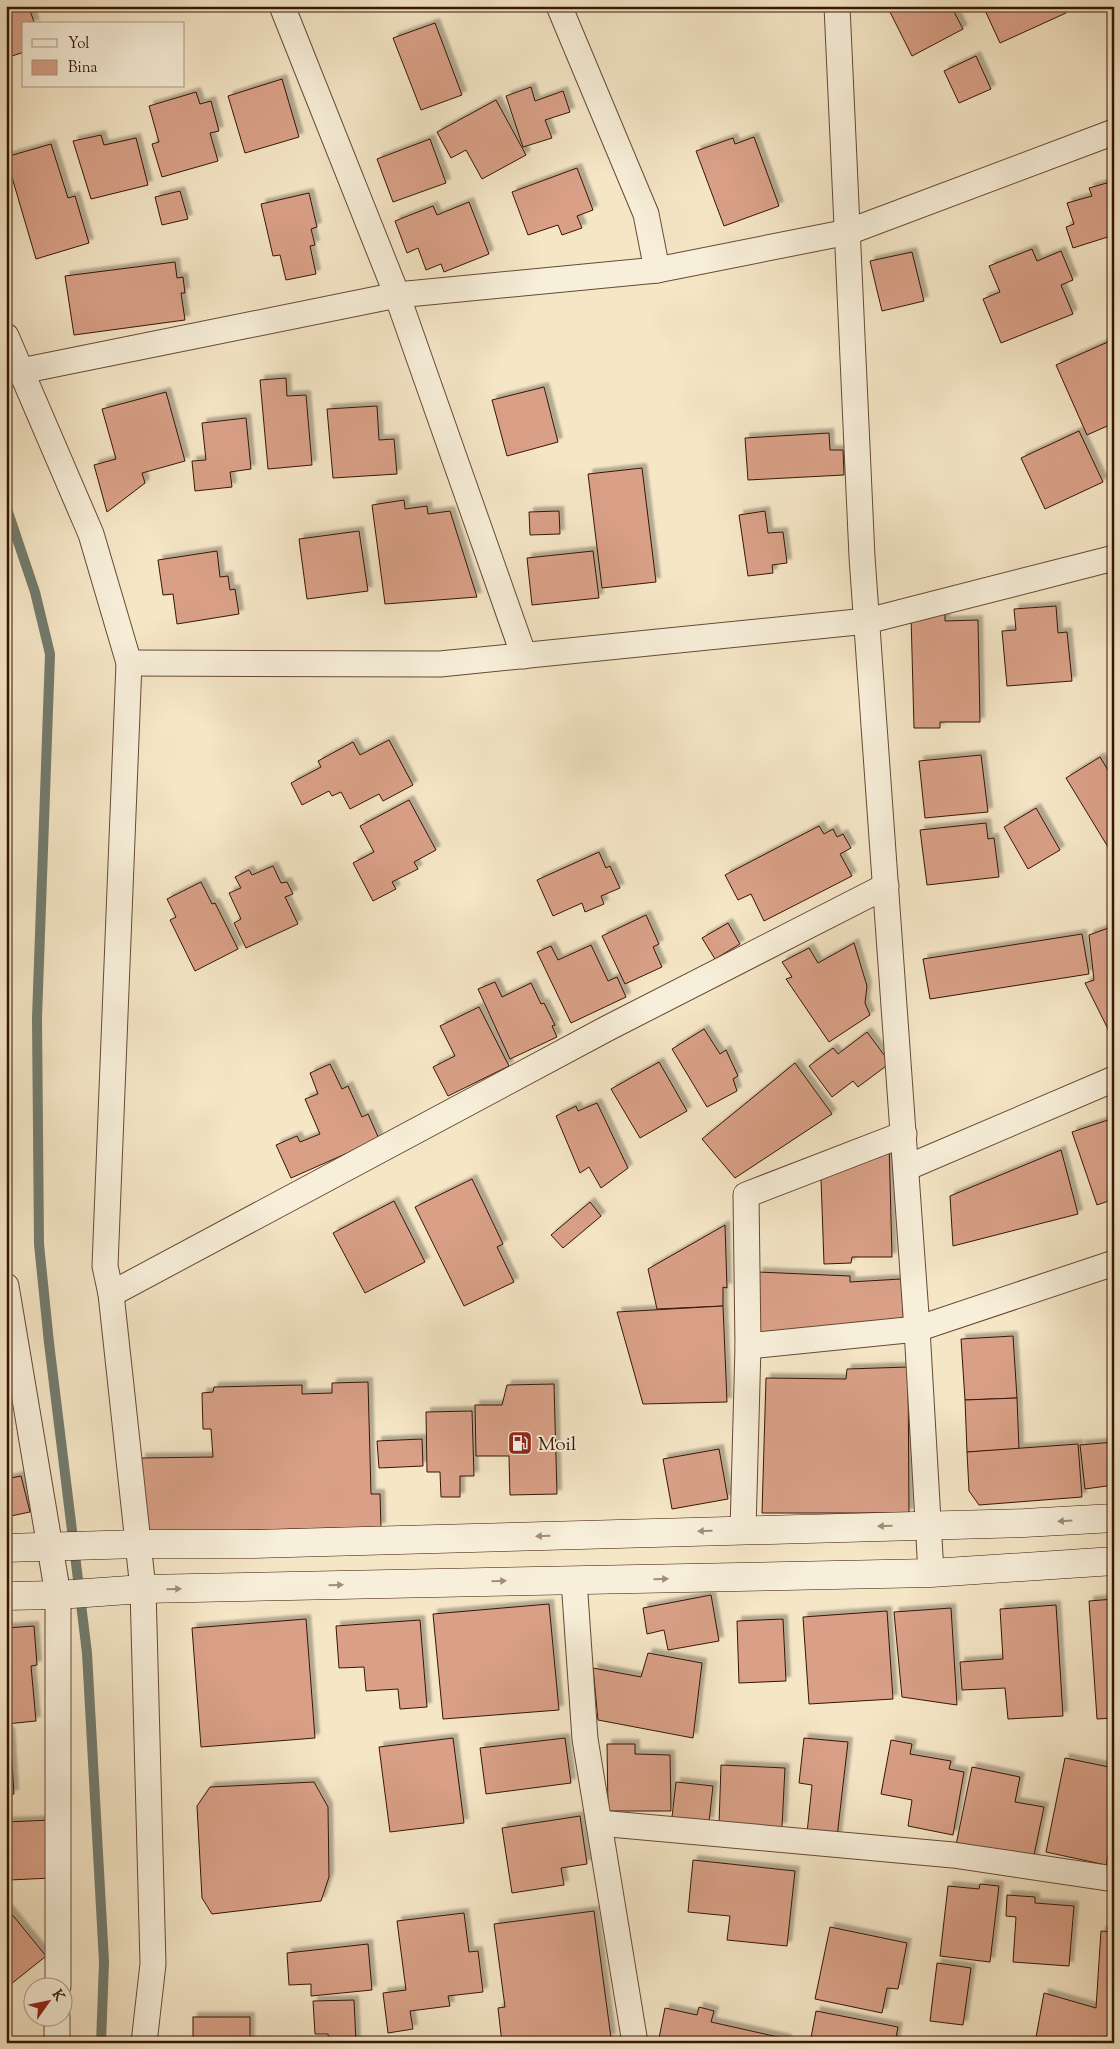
<svg xmlns="http://www.w3.org/2000/svg" width="1120" height="2049" viewBox="0 0 1120 2049" font-family="'Sorts Mill Goudy',serif">
  <style>
    .lines { fill: none; stroke-linecap: round; stroke-linejoin: round }
    .stream { stroke: #737c6f; stroke-width: 10 }
    .building { fill: #d9a087; stroke: #361505; filter: url(#shadow) }
    .minor-casing { stroke: #664935; stroke-width: 27 }
    .secondary-casing { stroke: #361505; stroke-width: 29 }
    .minor { stroke: #f8efda; stroke-width: 25 }
    .secondary { stroke: #f8efda; stroke-width: 28 }
    .oneway { fill: #a18d7a }
    .labels { text-anchor: middle; stroke-width: 4; stroke-linejoin: round; paint-order: stroke }
    .poi-label { font-size: 19px; fill: #361505; stroke: #f8efda; text-anchor: start }
  </style>
  <defs>
    <filter id="shadow"><feDropShadow dx="4.5" dy="-4.5" stdDeviation="1" flood-color="#0004"/></filter>
  </defs>
  <rect width="100%" height="100%" fill="#f5e6c6"/>
  <filter id="stains"><feTurbulence type="fractalNoise" baseFrequency=".004" numOctaves="4"/><feColorMatrix values="0 0 0 0 .2 0 0 0 0 .09 0 0 0 0 .02 0 0 0 .5 -.17"/></filter>
  <radialGradient id="worn" r=".72"><stop offset=".6" stop-color="#630" stop-opacity="0"/><stop offset="1" stop-color="#630" stop-opacity=".3"/></radialGradient>
  <g class="lines">
    <!-- stream -->
    <path class="stream" d="M6,506L35,592L50,654L37,1018L39,1244L49,1343L87,1653L104,1962L101,2043"/>
  </g>
  <!-- building -->
  <g class="building">
    <path d="M10,6H28L35,24H24V52L6,58V7Z"/>
    <path d="M887,6H951L963,29L912,56Z"/>
    <path d="M983,6H1063L1066,13L1000,43Z"/>
    <path d="M435,23L462,95L421,110L393,38Z"/>
    <path d="M976,56L991,89L959,103L944,71Z"/>
    <path d="M282,79L299,137L245,153L228,96Z"/>
    <path d="M531,87L535,101L563,91L570,112L545,120L552,138L523,147L506,96Z"/>
    <path d="M196,92L200,104L211,101L219,131L210,133L218,161L162,177L152,144L159,142L149,106Z"/>
    <path d="M496,100L526,155L482,179L466,150L451,158L437,132Z"/>
    <path d="M101,135L104,145L136,138L148,185L91,199L73,141Z"/>
    <path d="M754,137L779,206L724,226L696,151L733,138L735,144Z"/>
    <path d="M430,139L446,183L393,202L377,159Z"/>
    <path d="M51,144L68,198L75,196L89,243L36,259L6,157Z"/>
    <path d="M577,168L593,210L577,216L582,228L562,235L558,225L528,235L512,192Z"/>
    <path d="M1114,181V235L1073,248L1066,227L1074,224L1067,203L1092,196L1089,188Z"/>
    <path d="M180,191L188,219L162,225L155,197Z"/>
    <path d="M309,193L317,227L311,229L315,245L310,246L316,274L286,280L280,255L273,256L261,204Z"/>
    <path d="M469,202L489,254L444,272L441,264L426,270L418,248L407,253L395,221L433,206L437,215Z"/>
    <path d="M1032,249L1037,261L1061,251L1073,280L1061,285L1073,314L1001,343L983,299L1000,292L989,266Z"/>
    <path d="M912,252L924,301L882,311L870,261Z"/>
    <path d="M175,262L177,278L183,277L185,293H181L185,320L74,335L65,276Z"/>
    <path d="M1110,341L1114,349V423L1087,435L1056,365Z"/>
    <path d="M286,378L287,396L306,395L312,465L268,469L260,380Z"/>
    <path d="M544,387L558,442L507,456L492,400Z"/>
    <path d="M166,392L185,461L142,473L145,483L107,512L94,465L116,459L102,409Z"/>
    <path d="M377,406L379,440L394,439L397,474L333,478L327,409Z"/>
    <path d="M246,418L251,469L230,472L232,487L195,491L192,461L206,460L202,423Z"/>
    <path d="M1079,431L1103,482L1045,509L1021,458Z"/>
    <path d="M829,433L830,450H843L844,475L748,480L745,438Z"/>
    <path d="M642,468L656,582L602,588L588,474Z"/>
    <path d="M404,500L405,509L427,506L428,514L450,511L477,597L385,604L372,505Z"/>
    <path d="M559,511L560,534L530,535L529,512Z"/>
    <path d="M765,511L768,533L783,532L787,563L772,565L773,573L748,576L739,515Z"/>
    <path d="M359,531L368,591L307,599L299,539Z"/>
    <path d="M217,551L220,577L228,576L230,590L235,589L239,614L177,624L173,594L163,595L158,560Z"/>
    <path d="M593,551L599,598L532,605L527,558Z"/>
    <path d="M1056,606L1058,633L1067,632L1072,681L1007,686L1002,631L1016,630L1014,609Z"/>
    <path d="M945,614V621L978,620L980,722H940V728H914L911,615Z"/>
    <path d="M389,740L413,785L383,801L379,794L350,809L341,792L332,796L329,791L302,805L291,783L321,767L318,761L353,742L360,755Z"/>
    <path d="M981,755L988,812L925,818L919,761Z"/>
    <path d="M1100,757L1114,780V857L1066,778Z"/>
    <path d="M409,800L436,850L414,862L418,869L392,882L396,889L373,901L353,863L374,852L360,826Z"/>
    <path d="M1036,808L1060,850L1028,869L1004,827Z"/>
    <path d="M986,823L988,839L994,838L999,877L927,885L920,830Z"/>
    <path d="M819,826L824,834L833,829L837,837L843,834L851,848L840,854L852,876L764,921L751,894L738,900L725,875Z"/>
    <path d="M599,852L606,868L610,866L620,888L601,896L604,904L585,912L582,903L553,916L537,880Z"/>
    <path d="M273,866L281,883L287,882L293,894L285,897L298,924L246,948L234,923L241,919L229,893L241,888L235,877L249,870L252,875Z"/>
    <path d="M201,882L212,904L215,903L238,949L195,971L170,920L176,917L167,899Z"/>
    <path d="M646,915L659,944L653,947L662,967L625,984L602,936Z"/>
    <path d="M728,923L740,944L715,959L702,938Z"/>
    <path d="M1114,926V1041L1085,983L1094,980L1089,935Z"/>
    <path d="M1082,934L1089,974L930,999L923,959Z"/>
    <path d="M854,943L867,986L865,1003L870,1015L829,1042L786,979L792,977L782,962L809,948L818,963Z"/>
    <path d="M591,945L608,981L617,977L626,997L571,1023L537,952L551,946L558,960Z"/>
    <path d="M495,982L502,997L531,983L541,1004L544,1003L555,1025L552,1026L557,1037L510,1059L478,989Z"/>
    <path d="M479,1007L509,1066L448,1096L433,1067L455,1056L440,1026Z"/>
    <path d="M704,1029L720,1054L726,1050L738,1076L733,1079L737,1091L707,1107L672,1049Z"/>
    <path d="M867,1032L890,1063L858,1087L853,1081L832,1097L809,1066L833,1048L838,1054Z"/>
    <path d="M659,1062L687,1111L640,1138L611,1089Z"/>
    <path d="M795,1063L832,1114L735,1178L702,1139Z"/>
    <path d="M330,1064L342,1089L348,1086L362,1117L368,1114L379,1139L291,1178L276,1145L297,1136L300,1142L320,1134L305,1099L318,1094L310,1073Z"/>
    <path d="M597,1103L628,1168L601,1188L589,1167L580,1173L556,1116L576,1106L578,1111Z"/>
    <path d="M1114,1118V1199L1097,1205L1072,1132Z"/>
    <path d="M889,1143L892,1257H852L851,1263L824,1264L821,1179Z"/>
    <path d="M1061,1150L1078,1214L953,1246L950,1196Z"/>
    <path d="M472,1179L503,1244L497,1247L514,1282L464,1306L415,1207Z"/>
    <path d="M394,1201L425,1262L365,1293L333,1233Z"/>
    <path d="M590,1202L601,1216L563,1248L551,1235Z"/>
    <path d="M725,1225L727,1288L723,1287V1306L657,1309L648,1269Z"/>
    <path d="M758,1272L850,1276V1282L901,1279L904,1326L758,1334Z"/>
    <path d="M723,1306L727,1402L643,1404L617,1312Z"/>
    <path d="M1013,1336L1017,1398L965,1400L961,1339Z"/>
    <path d="M908,1367L909,1513H762L766,1378L846,1379L847,1369Z"/>
    <path d="M368,1382L371,1494H380L381,1527L147,1533L141,1458L213,1457L211,1429H203L202,1393L213,1392L214,1387L302,1385V1394L332,1393V1383Z"/>
    <path d="M554,1384L557,1494L510,1495L509,1456H476L475,1405H502L507,1385Z"/>
    <path d="M1017,1398L1019,1449L967,1452L965,1400Z"/>
    <path d="M472,1411L474,1476H460V1497H441L440,1472H427L426,1412Z"/>
    <path d="M422,1439L423,1466L379,1468L377,1441Z"/>
    <path d="M1114,1442V1485L1085,1489L1080,1445Z"/>
    <path d="M1078,1444L1082,1497L979,1505L969,1491L967,1452Z"/>
    <path d="M719,1449L728,1499L672,1509L663,1459Z"/>
    <path d="M21,1476L30,1512L6,1517V1479Z"/>
    <path d="M711,1595L719,1641L668,1650L664,1630L647,1634L643,1608Z"/>
    <path d="M1114,1599V1718L1097,1719L1089,1601Z"/>
    <path d="M549,1604L559,1710L443,1719L433,1614Z"/>
    <path d="M1056,1605L1063,1716L1008,1719L1005,1688L962,1690L960,1662L1003,1659L1000,1609Z"/>
    <path d="M951,1608L957,1705L902,1697L894,1612Z"/>
    <path d="M887,1611L893,1699L809,1704L803,1617Z"/>
    <path d="M306,1619L315,1738L201,1747L192,1628Z"/>
    <path d="M783,1619L786,1681L739,1683L737,1621Z"/>
    <path d="M420,1620L427,1707L400,1709L398,1689L366,1691L364,1667L339,1668L336,1626Z"/>
    <path d="M34,1626L37,1665L31,1666L36,1721L6,1724V1628Z"/>
    <path d="M648,1653L702,1663L693,1738L598,1720L593,1668L641,1677Z"/>
    <path d="M6,1732H10L14,1794L6,1795Z"/>
    <path d="M453,1738L464,1823L390,1832L379,1747Z"/>
    <path d="M565,1738L571,1783L486,1794L480,1748Z"/>
    <path d="M804,1738L848,1742L837,1837L807,1833L812,1785L799,1783Z"/>
    <path d="M891,1740L912,1744L910,1754L951,1761L949,1769L964,1772L953,1835L908,1826L912,1800L881,1794Z"/>
    <path d="M607,1744H635V1754L670,1755L671,1811H608Z"/>
    <path d="M1065,1758L1114,1768V1829L1106,1865L1046,1852Z"/>
    <path d="M721,1765L785,1768L782,1827L719,1825Z"/>
    <path d="M972,1767L1020,1777L1015,1802L1044,1807L1033,1860L956,1845Z"/>
    <path d="M314,1782L328,1807L329,1877L321,1901L212,1914L202,1898L197,1806L210,1787Z"/>
    <path d="M676,1782L713,1786L709,1822L672,1817Z"/>
    <path d="M580,1816L587,1864L561,1868L564,1885L512,1893L502,1828Z"/>
    <path d="M50,1820L52,1878L9,1880L7,1822Z"/>
    <path d="M693,1860L795,1871L787,1946L727,1940L730,1916L688,1912Z"/>
    <path d="M980,1884L999,1886L990,1962L940,1956L948,1886L979,1889Z"/>
    <path d="M1007,1895L1035,1897V1903L1074,1906L1069,1966L1013,1962L1016,1917L1006,1916Z"/>
    <path d="M6,1907L46,1956L6,1988Z"/>
    <path d="M594,1911L611,2038L578,2043H502L498,2008L505,2007L494,1924Z"/>
    <path d="M464,1913L469,1952L478,1951L483,1992L448,1996L450,2006L410,2011L413,2029L388,2033L383,1993L406,1990L397,1921Z"/>
    <path d="M830,1927L907,1943L898,1989L887,1988L882,2013L815,1999Z"/>
    <path d="M1101,1931L1114,1932V2043H1035L1044,1993L1096,2008Z"/>
    <path d="M368,1944L372,1990L311,1996V1984L289,1985L287,1953Z"/>
    <path d="M937,1963L971,1968L963,2025L930,2021Z"/>
    <path d="M354,2000L356,2043H329L328,2034H315L313,2001Z"/>
    <path d="M699,2007L714,2011L711,2022L787,2039L786,2043H658L665,2008L697,2015Z"/>
    <path d="M816,2011L898,2027L895,2043H810Z"/>
    <rect x="193" y="2017" width="57" height="26"/>
  </g>
  <g class="lines">
    <defs>
      <g id="minor">
        <path d="M282,6L397,295L524,656"/>
        <path d="M559,6L646,214L657,270"/>
        <path d="M837,6L862,557L917,1329L931,1573"/>
        <path d="M6,336L91,534L129,663L105,1266L111,1294L143,1589L153,1964L144,2043"/>
        <path d="M21,371L397,295L657,270L848,232L1114,132"/>
        <path d="M129,663L440,664L867,621L1114,558"/>
        <path d="M906,1168L1114,1079"/>
        <path d="M6,1286L58,1595V1986"/>
        <path d="M111,1294L608,1028L886,886"/>
        <path d="M748,1346L917,1329L1114,1263"/>
        <path d="M743,1530L748,1346L746,1195L904,1134"/>
        <path d="M574,1580L585,1739L635,2043"/>
        <path d="M599,1823L953,1855L1114,1879"/>
        <path d="M57,2043V2016"/>
      </g>
      <g id="secondary">
        <path d="M6,1548L138,1544H252L1024,1523L1114,1518"/>
        <path d="M6,1596L58,1595L143,1589L931,1573L1114,1561"/>
      </g>
    </defs>
    <!-- minor casing -->
    <use href="#minor" class="minor-casing"/>
    <!-- secondary casing -->
    <use href="#secondary" class="secondary-casing"/>
    <!-- minor -->
    <use href="#minor" class="minor"/>
    <!-- secondary -->
    <use href="#secondary" class="secondary"/>
  </g>
  <!-- one-way arrows -->
  <defs><path id="oneway-solid" d="M-6-.8H1V-3.2L6.5 0L1 3.2V.8H-6Z" transform="scale(1.25)"/></defs>
  <g class="oneway">
    <use href="#oneway-solid" transform="translate(1065 1521) rotate(176)"/>
    <use href="#oneway-solid" transform="translate(885 1526) rotate(179)"/>
    <use href="#oneway-solid" transform="translate(705 1531) rotate(178)"/>
    <use href="#oneway-solid" transform="translate(543 1536) rotate(178)"/>
    <use href="#oneway-solid" transform="translate(661 1579) rotate(-1)"/>
    <use href="#oneway-solid" transform="translate(499 1581) rotate(-1)"/>
    <use href="#oneway-solid" transform="translate(336 1585) rotate(-1)"/>
    <use href="#oneway-solid" transform="translate(174 1589) rotate(-1)"/>
  </g>
  <!-- icons -->
  <defs>
    <symbol id="fuel-square" viewBox="-11 -11 22 22"><rect x="-9" y="-9" width="18" height="18" rx="4" fill="#8f2418" stroke="#f8efda"/><path d="M-5.5-6h7V0h2V4h1.3V-2.5L3-4.5l.8-.8L6-3V5H2.5V1h-1V6h-7ZM-4.2-4.7v3.2H.2V-4.7Z" fill="#fff"/></symbol>
  </defs>
  <g fill-rule="evenodd">
    <use href="#fuel-square" x="506" y="1429" width="28" height="28"/>
  </g>
  <g class="labels">
    <!-- poi labels -->
    <g class="poi-label">
      <text x="538" y="1450">Moil</text>
    </g>
  </g>
  <!-- margin -->
  <rect width="1120" height="2049" fill="none" stroke="#f5e6c6" stroke-width="25"/>
  <rect x="8" y="8" width="1105" height="2034" fill="none" stroke="#361505" stroke-width="2.5"/>
  <rect x="12" y="12" width="1095" height="2024" fill="none" stroke="#361505"/>
  <!-- legend -->
  <rect x="22" y="22" width="162" height="65" fill="#f8efda" stroke="#aa9885"/>
  <rect x="32" y="39" width="25" height="8" fill="#f8efda" stroke="#aa9885"/>
  <text x="68" y="48" font-size="15" fill="#361505">Yol</text>
  <rect x="32" y="60" width="25" height="15" fill="#d9a087" stroke="#aa9885"/>
  <text x="68" y="72" font-size="15" fill="#361505">Bina</text>
  <!-- north arrow -->
  <g transform="translate(48 2002) rotate(57)"><circle r="24" fill="#f8efda" stroke="#aa9885"/>
  <path d="M0-4L9 19L0 12L-9 19Z" fill="#8f2418"/>
  <text y="-8" font-size="14" font-weight="bold" text-anchor="middle" fill="#361505">K</text>
  </g>
  <rect width="100%" height="100%" filter="url(#stains)"/>
  <rect width="100%" height="100%" fill="url(#worn)"/>
</svg>
